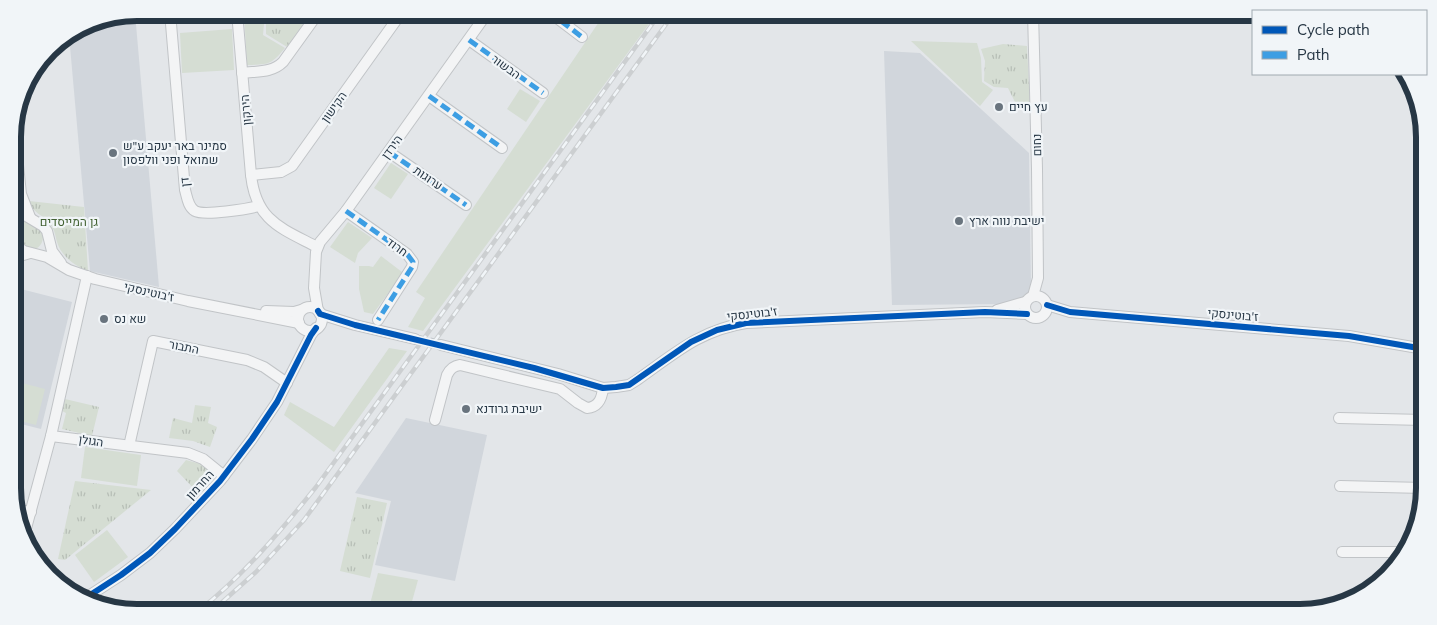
<svg xmlns="http://www.w3.org/2000/svg" width="1437" height="625" viewBox="0 0 1437 625" font-family="Mulish,Heebo,sans-serif">
  <style>
    .built { fill: #d1d6dc }
    .grass { fill: #d5ddd3 }
    .park { fill: url(#park-tufts) }
    .lines { fill: none; stroke-linecap: round; stroke-linejoin: round }
    .minor-tunnel { stroke: #bdc3c8; stroke-width: 10; stroke-dasharray: 10 5; stroke-linecap: butt }
    .minor-casing { stroke: #c1c4c7; stroke-width: 12 }
    .minor { stroke: #f3f4f5; stroke-width: 10 }
    .rail-casing { stroke: #cccfd1; stroke-width: 4.5 }
    .rail { stroke: #f1f5f8; stroke-width: 2.5; stroke-dasharray: 8; stroke-linecap: butt }
    .quiet { stroke: #3d9ee3; stroke-width: 5; stroke-dasharray: 10 5; stroke-linecap: butt }
    .cycleway-casing { stroke: #f1f5f8; stroke-width: 9 }
    .cycleway { stroke: #0057b8; stroke-width: 6 }
    .poi-dot { fill: #69747e; stroke: #f1f5f8; stroke-width: 2 }
    .labels { text-anchor: middle; stroke-width: 4.5; stroke-linejoin: round; paint-order: stroke }
    .street-label { font-size: 12px; fill: #273745; stroke: #f1f5f8 }
    .poi-label { font-size: 12px; fill: #273745; stroke: #f1f5f8; text-anchor: start }
    .park-label { font-size: 12px; fill: #436233; stroke: #f1f5f8 }
    .rim { fill: none; stroke: #273745; stroke-width: 6 }
  </style>
  <defs>
    <pattern id="park-tufts" width="24" height="20" patternUnits="userSpaceOnUse" patternTransform="scale(1.25)"><rect width="24" height="20" fill="#d5ddd3"/><path d="M3 7l-1-3M5 7V3M7 7l1-3M15 17l-1-3M17 17v-4M19 17l1-3" fill="none" stroke="#b7beb6"/></pattern>
  </defs>
  <rect width="100%" height="100%" fill="#e3e6e9"/>
  <!-- built -->
  <g class="built">
    <path d="M135,13L159,287L90,271L69,35L90,22Z"/>
    <path d="M884,51L920,53L1029,153L1031,288L1026,298L1006,304L892,305Z"/>
    <path d="M13,287L72,302L41,429L13,422V405L21,377L13,374Z"/>
    <path d="M406,418L487,435L455,581L375,565L391,501L355,493Z"/>
  </g>
  <!-- grass -->
  <g class="grass">
    <path d="M244,13H265L263,35L285,48C270,66 269,64 247,65Z"/>
    <path d="M605,13H657L423,331L408,327L425,298L416,292Z"/>
    <path d="M232,29L234,70L182,73L180,33Z"/>
    <path d="M911,41L977,43L981,58L982,82L993,90L980,106Z"/>
    <path d="M520,89L540,101L526,122L507,109Z"/>
    <path d="M391,163L408,174L391,199L374,188Z"/>
    <path d="M348,222L372,238L358,253L355,263L330,247Z"/>
    <path d="M381,256L402,272V274L373,314L364,312L359,289V266H369L373,267Z"/>
    <path d="M389,348L407,351L334,452L284,415L290,402L334,427Z"/>
    <path d="M22,383L45,389L36,425L13,419Z"/>
    <path d="M85,447L141,455L137,486L81,478Z"/>
    <path d="M107,530L128,557L94,582L75,555Z"/>
    <path d="M378,573L418,580L409,612H368Z"/>
  </g>
  <!-- park -->
  <g class="park">
    <path d="M266,13H311L287,47L266,34Z"/>
    <path d="M1003,44L1027,46L1030,107L1017,106L1008,88L994,87L984,81L985,61L981,49Z"/>
    <path d="M29,201L84,207L88,271C75,266 61,256 57,242C55,235 55,230 50,224C43,214 33,214 29,201Z"/>
    <path d="M13,212C23,217 49,227 42,242C40,247 37,248 33,250L13,240Z"/>
    <path d="M65,399L99,407L92,436L62,429L66,413L62,411Z"/>
    <path d="M195,405L211,407L208,423L217,427L210,447L193,441L169,438L173,418L192,423Z"/>
    <path d="M186,460L201,464L211,473V480L198,493L177,471Z"/>
    <path d="M75,481L151,490L65,560L58,559Z"/>
    <path d="M357,497L387,503L370,578L340,571Z"/>
  </g>
  <g class="lines">
    <!-- minor-tunnel -->
    <path class="minor-tunnel" d="M415,339L441,345"/>
    <defs>
      <g id="minor">
        <path d="M170,12L185,190C187,197 188,207 195,211C204,216 248,209 259,206"/>
        <path d="M237,12L251,175C256,221 281,228 317,247"/>
        <path d="M549,12L582,37"/>
        <path d="M469,40L543,93"/>
        <path d="M242,73C257,71 272,73 283,62L319,12"/>
        <path d="M429,96L502,148"/>
        <path d="M14,126L21,194L30,217"/>
        <path d="M389,152L466,205"/>
        <path d="M251,175L281,172L292,166L402,12"/>
        <path d="M13,208L43,226L47,231L52,251L61,263"/>
        <path d="M346,211L407,254L413,262L412,267L378,320"/>
        <path d="M13,244L24,251L47,257L69,270L95,279L188,301L299,323"/>
        <path d="M13,260L20,256L30,253"/>
        <circle cx="1036" cy="307" r="11"/>
        <path d="M1033,296L1038,278L1037,169L1033,12"/>
        <path d="M1047,305L1070,312L1349,336L1424,349"/>
        <circle cx="310" cy="319" r="12"/>
        <path d="M997,310L1025,302"/>
        <path d="M266,311L294,312L301,310"/>
        <path d="M318,311L314,288L316,252L320,242L346,211L488,12"/>
        <path d="M320,314L355,325L415,339"/>
        <path d="M441,345L558,374L603,388L616,387L629,385L637,380C674,354 700,330 746,323L985,312L1027,314"/>
        <path d="M1339,418L1424,420"/>
        <path d="M435,420L447,375C450,369 453,366 460,365L560,389L578,403L587,408C599,407 602,398 603,388"/>
        <path d="M51,436L188,453L203,459L224,476"/>
        <path d="M129,446L153,341L247,360L264,367L287,383"/>
        <path d="M1340,486L1424,488"/>
        <path d="M16,510L31,512"/>
        <path d="M25,532L51,436L87,276"/>
        <path d="M1342,552H1402"/>
        <path d="M84,599L121,575L150,553L175,529L220,481L252,439L277,402L311,335L316,328"/>
      </g>
    </defs>
    <!-- minor casing -->
    <use href="#minor" class="minor-casing"/>
    <!-- minor -->
    <use href="#minor" class="minor"/>
    <defs>
      <g id="rail">
        <path d="M197,612C243,576 280,532 316,487L661,12"/>
        <path d="M211,612L256,572L304,520L675,12"/>
      </g>
    </defs>
    <!-- rail casing -->
    <use href="#rail" class="rail-casing"/>
    <!-- rail -->
    <use href="#rail" class="rail"/>
    <!-- quiet -->
    <g class="quiet">
      <path d="M549,12L582,37"/>
      <path d="M469,40L543,93"/>
      <path d="M429,96L502,148"/>
      <path d="M389,152L466,205"/>
      <path d="M346,211L407,254L413,262L412,267L378,320"/>
    </g>
    <defs>
      <g id="cycleway">
        <path d="M1047,305L1070,312L1349,336L1424,349"/>
        <path d="M318,311L320,314L355,325L534,368L603,388L616,387L629,385L691,342L717,330L746,323L985,312L1027,314"/>
        <path d="M84,599L121,575L150,553L175,529L220,481L252,439L277,402L311,335L316,328"/>
      </g>
    </defs>
    <!-- cycleway casing -->
    <use href="#cycleway" class="cycleway-casing"/>
    <!-- cycleway -->
    <use href="#cycleway" class="cycleway"/>
  </g>
  <!-- markers -->
  <g class="poi-dot">
    <circle cx="999" cy="107" r="5"/>
    <circle cx="113" cy="153" r="5"/>
    <circle cx="959" cy="221" r="5"/>
    <circle cx="104" cy="319" r="5"/>
    <circle cx="466" cy="409" r="5"/>
  </g>
  <g class="labels">
    <!-- street labels -->
    <g class="street-label">
      <text transform="translate(506 67) rotate(36)" y="4">הבשור</text>
      <text transform="translate(334 107) rotate(-55)" y="4">הקישון</text>
      <text transform="translate(246 110) rotate(-95)" y="4">הירקון</text>
      <text transform="translate(1037 145) rotate(-91)" y="4">נחום</text>
      <text transform="translate(392 147) rotate(-54)" y="4">הירדן</text>
      <text transform="translate(428 178) rotate(34)" y="4">ערוגות</text>
      <text transform="translate(185 182) rotate(-96)" y="4">דן</text>
      <text transform="translate(397 247) rotate(36)" y="4">חרוד</text>
      <text transform="translate(149 292) rotate(13)" y="4">ז'בוטינסקי</text>
      <text transform="translate(752 314) rotate(-6)" y="4">ז'בוטינסקי</text>
      <text transform="translate(1233 315) rotate(5)" y="4">ז'בוטינסקי</text>
      <text transform="translate(184 347) rotate(11)" y="4">התבור</text>
      <text transform="translate(91 441) rotate(8)" y="4">הגולן</text>
      <text transform="translate(200 485) rotate(-48)" y="4">החרמון</text>
    </g>
    <!-- poi labels -->
    <g class="poi-label">
      <text x="1009" y="111">עץ חיים</text>
      <text x="123" y="150">סמינר באר יעקב ע"ש<tspan x="123" dy="14">שמואל ופני וולפסון</tspan></text>
      <text x="969" y="225">ישיבת נווה ארץ</text>
      <text x="114" y="323">שא נס</text>
      <text x="476" y="413">ישיבת גרודנא</text>
    </g>
    <!-- park labels -->
    <g class="park-label">
      <text x="69" y="226">גן המייסדים</text>
    </g>
  </g>
  <!-- crop -->
  <path d="M0 0H1437V625H0ZM137 21H1300A116 116 0 0 1 1416 137V488A116 116 0 0 1 1300 604H137A116 116 0 0 1 21 488V137A116 116 0 0 1 137 21Z" fill="#f1f5f8" fill-rule="evenodd"/>
  <path class="rim" d="M137 21H1300A116 116 0 0 1 1416 137V488A116 116 0 0 1 1300 604H137A116 116 0 0 1 21 488V137A116 116 0 0 1 137 21Z"/>
  <!-- legend -->
  <rect x="1252" y="10" width="175" height="65" fill="#f1f5f8" stroke="#a0a9b0"/>
  <rect x="1262" y="26" width="25" height="8" fill="#0057b8" stroke="#a0a9b0"/>
  <text x="1297" y="35" font-size="15" fill="#273745">Cycle path</text>
  <rect x="1262" y="51" width="25" height="8" fill="#3d9ee3" stroke="#a0a9b0"/>
  <text x="1297" y="60" font-size="15" fill="#273745">Path</text>
</svg>
